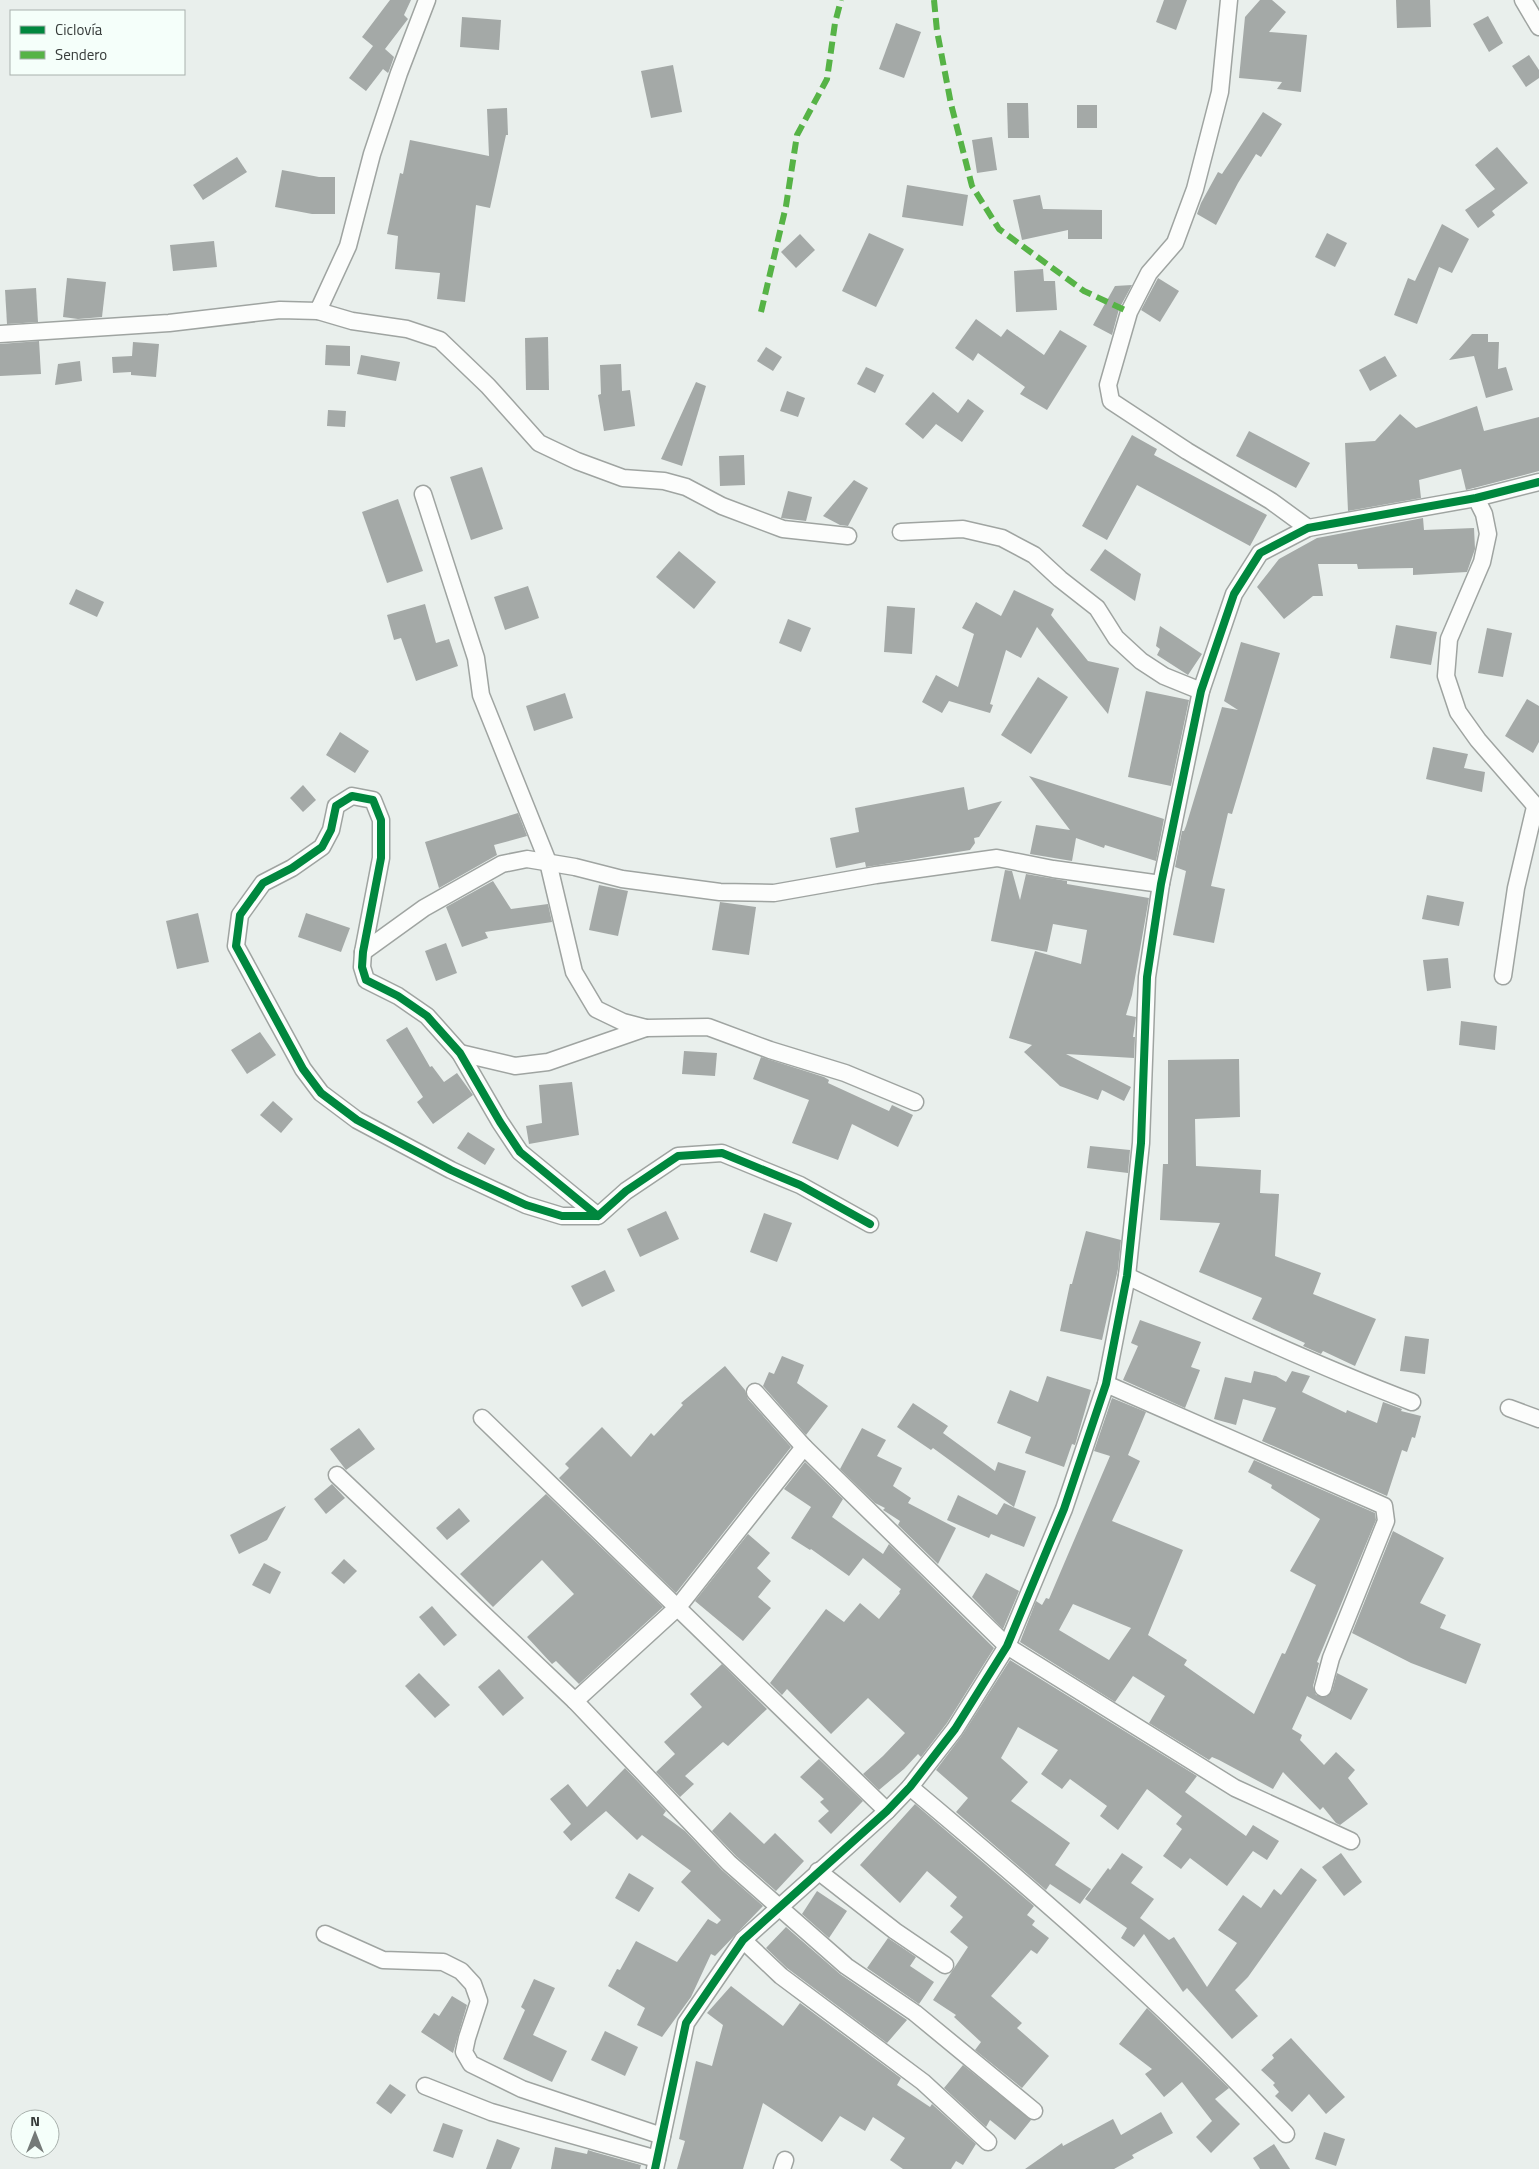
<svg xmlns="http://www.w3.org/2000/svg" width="1539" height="2169" viewBox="0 0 1539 2169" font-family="'Titillium Web',sans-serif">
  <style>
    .building { fill: #a4a9a7; fill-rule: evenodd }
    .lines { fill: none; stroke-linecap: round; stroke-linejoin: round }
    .street-casing { stroke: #9fa4a1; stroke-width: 19 }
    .street { stroke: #fcfdfc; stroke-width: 16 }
    .quiet { stroke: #56b346; stroke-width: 6; stroke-dasharray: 12 6; stroke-linecap: butt }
    .cycleway-casing { stroke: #f5fffa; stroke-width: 11 }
    .cycleway { stroke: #00873e; stroke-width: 8 }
  </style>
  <rect width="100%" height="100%" fill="#e9efec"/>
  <!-- building -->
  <g class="building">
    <path d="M390,0H411L404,15L408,19L385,49L394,57L389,71L388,73L383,69L366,91L349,78L373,46L362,37Z"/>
    <path d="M1164,0H1187L1176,30L1156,22Z"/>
    <path d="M1260,0H1272L1286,12L1269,32L1307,35L1301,92L1277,89L1282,82L1239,78L1245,17Z"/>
    <path d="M1396,0H1430L1431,27L1397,28Z"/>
    <path d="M1488,16L1503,43L1489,52L1473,24Z"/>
    <path d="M462,17L501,20L499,50L460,47Z"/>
    <path d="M896,23L921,32L904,78L879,69Z"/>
    <path d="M1529,55L1539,70V78L1526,87L1512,66Z"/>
    <path d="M673,65L682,112L651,118L641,71Z"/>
    <path d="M1007,103H1028L1029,138H1008Z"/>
    <rect x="1077" y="105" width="20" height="23"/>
    <path d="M507,108L508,135H506L490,208L476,205L465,302L437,299L440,273L395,269L398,236L387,234L400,173L403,174L410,140L489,156L487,109Z"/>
    <path d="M1263,112L1282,124L1261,157L1256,154L1238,183L1216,225L1197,214L1201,203L1218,172L1222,174Z"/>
    <path d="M992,137L997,170L977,173L972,140Z"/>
    <path d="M1497,147L1528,183L1492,211L1495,215L1478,228L1465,210L1495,189L1475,165Z"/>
    <path d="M237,157L247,172L203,200L193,185Z"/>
    <path d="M282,170L319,177H335V214H312L275,207Z"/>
    <path d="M907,185L968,195L963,226L902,217Z"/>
    <path d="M1040,195L1043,209L1102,210V239H1068V230L1022,240L1013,200Z"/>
    <path d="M1442,224L1469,239L1452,273L1439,267L1417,324L1394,315L1408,278L1415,281Z"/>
    <path d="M869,233L904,249L876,307L842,291Z"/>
    <path d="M1327,233L1347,243L1335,267L1315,257Z"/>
    <path d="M800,234L815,250L796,268L781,252Z"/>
    <path d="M214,241L217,267L173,271L170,245Z"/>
    <path d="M1043,269L1044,281H1055L1057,310L1016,312L1014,271Z"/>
    <path d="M67,278L106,282L102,317L78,319L63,317Z"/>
    <path d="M1158,278L1179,291L1160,322L1141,310Z"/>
    <path d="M1132,285L1119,309L1112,335L1093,325L1115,286Z"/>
    <path d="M36,288L38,322L7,324L5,290Z"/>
    <path d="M976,319L1001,337L1007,329L1044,355L1060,330L1087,346L1047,410L1020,394L1025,387L978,353L973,361L955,348Z"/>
    <path d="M1472,334H1488V342H1499L1498,369L1506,367L1513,390L1486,398L1474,356L1449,360Z"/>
    <path d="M548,337L549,390H526L525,338Z"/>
    <path d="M39,341L41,374L0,376V344Z"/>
    <path d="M133,342L159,344L156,377L131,375V372L113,373L112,357L132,356Z"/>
    <path d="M326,345L350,346V366L325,365Z"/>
    <path d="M766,347L782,357L773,371L757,361Z"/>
    <path d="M361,355L400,362L396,381L357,374Z"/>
    <path d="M1385,356L1397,376L1370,391L1359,370Z"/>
    <path d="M80,361L82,381L55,385L58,364Z"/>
    <path d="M621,364L622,391L630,390L635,426L604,431L598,395L601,394L600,365Z"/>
    <path d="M866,367L884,375L875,393L857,384Z"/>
    <path d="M696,382L706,386L682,466L661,459Z"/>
    <path d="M787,391L805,398L798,417L780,411Z"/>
    <path d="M933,392L958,413L968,399L984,411L962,442L936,424L923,439L905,424Z"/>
    <path d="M1477,406L1484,431L1539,417V471L1466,490L1461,469L1419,480L1421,498L1348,511L1345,443L1375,441L1400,414L1416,428Z"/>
    <path d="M328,410L346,411L345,427L327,426Z"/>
    <path d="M1249,431L1310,463L1296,488L1236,456Z"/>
    <path d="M1132,435L1157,449L1154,455L1267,515L1250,546L1137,485L1107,540L1082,526Z"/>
    <path d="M744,455L745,485L720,486L719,456Z"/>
    <path d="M482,467L503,529L471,540L450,477Z"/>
    <path d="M854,480L868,488L848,526L840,525L823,516Z"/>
    <path d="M788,491L812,497L806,521L781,518Z"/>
    <path d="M398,499L423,571L387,583L362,512Z"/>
    <path d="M1423,518L1424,530L1474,528L1475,549L1467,572L1413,575V568L1358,569L1357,564H1318L1323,596H1313L1284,619L1257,587L1279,559L1317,538Z"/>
    <path d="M1105,549L1141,574L1135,601L1090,570Z"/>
    <path d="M679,551L716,582L694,609L656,577Z"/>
    <path d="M528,586L539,618L505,630L494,597Z"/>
    <path d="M76,589L104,602L97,617L69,604Z"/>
    <path d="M1014,590L1054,609L1051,615L1088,661L1119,668L1108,714L1037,627L1021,658L1006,650L990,704L993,705L990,713L949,701L942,713L922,702L936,675L958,687L974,634L962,628L976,602L1001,616Z"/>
    <path d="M425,604L436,643L449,639L458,666L416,681L401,638L394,640L387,615Z"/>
    <path d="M887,606L915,608L912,654L884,652Z"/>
    <path d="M788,619L811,628L801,652L779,643Z"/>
    <path d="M1396,625L1437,632L1431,665L1390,658Z"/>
    <path d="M1160,626L1202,654L1188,675L1157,655L1160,649L1156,646Z"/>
    <path d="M1487,628L1512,633L1503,677L1478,673Z"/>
    <path d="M1241,642L1280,653L1232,814L1228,813L1211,886L1225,889L1214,943L1173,935L1186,871L1175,867L1182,831H1184L1186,826L1222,707L1238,710L1224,701Z"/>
    <path d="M1038,677L1068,697L1031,754L1001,735Z"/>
    <path d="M1146,691L1189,700L1171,786L1128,777Z"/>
    <path d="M565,693L573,718L534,731L526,706Z"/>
    <path d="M1527,699L1539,706V742L1533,753L1505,736Z"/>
    <path d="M340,732L369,751L355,773L326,755Z"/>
    <path d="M1433,747L1468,754L1464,768L1485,772L1482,792L1426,779Z"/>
    <path d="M1029,776L1164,819L1156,861L1105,845L1104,848L1076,838L1072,861L1030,854L1036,825L1070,830Z"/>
    <path d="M303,785L316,800L303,812L290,798Z"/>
    <path d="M964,787L968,810L1002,801L979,837L974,838L975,843L970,850L866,867L865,862L836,868L830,838L859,832L855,808Z"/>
    <path d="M518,813L527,836L494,845L497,855L439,888L425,842Z"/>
    <path d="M1005,870L1012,871L1020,900L1026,874L1067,881V884L1149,898L1132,995L1126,1015L1136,1017L1133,1037H1135L1134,1058L1066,1054L1131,1087L1124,1101L1102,1090L1098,1100L1060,1086L1024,1052L1032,1045L1009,1038L1035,951L1081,964L1087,930L1053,924L1047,952L991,941Z"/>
    <path d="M493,881L511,909L548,904L552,922L485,932L488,938L462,947L446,907Z"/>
    <path d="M599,885L628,891L618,936L589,930Z"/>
    <path d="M1427,895L1464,902L1459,926L1422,919Z"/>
    <path d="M720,902L756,907L749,955L712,950Z"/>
    <path d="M198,913L209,962L177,969L166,921Z"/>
    <path d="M306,913L350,928L341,952L298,937Z"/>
    <path d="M446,943L457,973L436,981L425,951Z"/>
    <path d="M1448,958L1451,988L1427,991L1423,960Z"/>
    <path d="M1461,1021L1497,1026L1495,1050L1459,1045Z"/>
    <path d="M407,1027L430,1067L432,1066L444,1082L457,1073L473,1095L433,1124L417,1102L423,1097L386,1040Z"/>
    <path d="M260,1032L276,1055L247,1074L231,1050Z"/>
    <path d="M684,1051L717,1053L715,1076L682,1074Z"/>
    <path d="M761,1057L824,1077L829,1080L828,1083L889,1111L892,1105L913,1115L898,1147L852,1124L838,1160L792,1143L809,1100L753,1079Z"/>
    <path d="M1239,1059L1240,1117L1195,1119L1196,1166L1261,1170L1260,1193L1279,1194L1275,1256L1321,1273L1313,1294L1376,1319L1355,1366L1323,1351L1321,1354L1303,1346L1305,1343L1252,1319L1262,1298L1199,1272L1220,1223L1160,1220L1163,1164H1168V1060Z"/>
    <path d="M572,1082L579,1135L529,1144L526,1126L542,1123L539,1085Z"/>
    <path d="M273,1101L293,1119L281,1133L260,1115Z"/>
    <path d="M468,1132L495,1149L485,1165L457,1148Z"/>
    <path d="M1090,1146L1130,1150L1128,1173L1087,1168Z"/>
    <path d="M666,1211L679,1239L640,1257L627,1229Z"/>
    <path d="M764,1213L792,1223L777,1262L750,1252Z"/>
    <path d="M1086,1231L1121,1240L1118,1269L1102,1340L1060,1331L1070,1284H1072Z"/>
    <path d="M605,1270L615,1291L582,1307L571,1286Z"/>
    <path d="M1140,1320L1201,1342L1191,1367L1200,1370L1185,1408L1123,1380L1138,1346L1131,1343Z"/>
    <path d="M1405,1336L1429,1339L1425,1374L1400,1371Z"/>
    <path d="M782,1356L804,1365L797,1383L828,1406L806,1435L763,1386L769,1372L774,1374Z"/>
    <path d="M725,1366L745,1390L748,1399L791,1447L676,1593L559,1478L569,1468L565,1464L602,1427L631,1457L651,1433L654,1436L683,1405L681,1403Z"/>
    <path d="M1254,1371L1276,1376L1286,1382L1292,1371L1310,1376L1302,1392L1346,1413L1347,1410L1377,1423L1383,1402L1402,1409L1401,1411L1421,1416L1415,1438L1412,1437L1407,1452L1402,1450L1387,1496L1262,1441L1276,1408L1243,1399L1236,1425L1214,1419L1225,1377L1251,1383Z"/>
    <path d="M1047,1376L1091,1390L1075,1445L1072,1444L1064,1467L1025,1453L1031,1437L997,1423L1010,1390L1038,1402Z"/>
    <path d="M1112,1398L1146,1412L1128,1455L1140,1461L1112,1521L1183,1550L1148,1635L1187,1660L1184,1665L1254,1714L1282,1653L1285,1654L1316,1585L1290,1571L1320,1519L1271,1488L1272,1485L1248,1472L1254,1460L1375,1513L1376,1520L1317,1662L1319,1663L1313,1686L1316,1695L1326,1697L1332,1691L1337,1673L1368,1689L1351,1720L1307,1696L1292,1729L1302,1735L1300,1740L1324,1765L1336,1752L1355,1770L1348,1778L1368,1804L1340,1825L1336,1823L1323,1807L1320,1810L1283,1772L1273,1789L1219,1760L1212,1757L1209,1760L1149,1723L1165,1696L1133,1676L1115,1702L1020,1642L1036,1601L1042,1605L1046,1598L1049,1599L1110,1456L1094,1451ZM1073,1604L1131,1628L1109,1660L1059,1630Z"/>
    <path d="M913,1403L948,1426L943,1433L995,1471L998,1462L1026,1471L1014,1507L933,1448L931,1450L897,1427Z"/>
    <path d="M359,1428L375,1449L346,1470L330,1449Z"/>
    <path d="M862,1428L886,1440L877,1456L902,1468L893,1486L911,1498L908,1503L956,1528L938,1564L898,1525L900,1521L883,1510L885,1508L875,1503L840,1469Z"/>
    <path d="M805,1462L843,1499L832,1517L883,1554L889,1544L994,1648L947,1723L921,1757L918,1754L904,1769L879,1790L863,1774L883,1756L905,1733L868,1698L831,1734L787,1689L782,1695L770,1683L826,1609L844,1622L860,1603L879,1619L900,1593L899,1592L901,1589L863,1558L849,1576L811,1549L810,1550L791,1538L811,1507L784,1489Z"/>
    <path d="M332,1484L345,1498L326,1514L314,1499Z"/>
    <path d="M546,1494L663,1607L579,1684L556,1661L552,1664L527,1637L574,1594L542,1560L493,1607L460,1574Z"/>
    <path d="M958,1495L997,1515L1004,1503L1036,1517L1024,1547L991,1534L989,1538L947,1520Z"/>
    <path d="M286,1506L267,1540L239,1554L230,1535Z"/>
    <path d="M459,1508L470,1521L447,1540L436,1528Z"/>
    <path d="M1393,1531L1444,1558L1420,1603L1446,1615L1440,1628L1481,1644L1466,1684L1411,1663L1352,1633Z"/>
    <path d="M748,1534L770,1553L757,1568L771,1581L758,1597L771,1608L743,1641L695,1601Z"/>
    <path d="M344,1559L357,1571L344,1584L331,1573Z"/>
    <path d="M264,1563L281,1572L270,1594L252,1585Z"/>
    <path d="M986,1573L1019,1591L1003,1629L972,1597Z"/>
    <path d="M432,1606L457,1635L444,1646L419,1617Z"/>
    <path d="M1010,1660L1197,1776L1185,1792L1246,1836L1253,1825L1279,1841L1267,1860L1253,1851L1227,1886L1190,1858L1181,1869L1163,1856L1182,1829L1176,1824L1182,1816L1147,1789L1118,1830L1100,1816L1107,1806L1070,1779L1062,1789L1041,1774L1058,1750L1018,1727L1001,1758L1028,1782L1011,1801L1070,1843L1055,1865L1091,1889L1080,1904L1050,1884L1046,1890L956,1812L968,1798L936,1770L963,1734Z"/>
    <path d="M722,1664L767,1709L728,1746L723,1742L685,1776L694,1784L680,1797L656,1772L675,1754L664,1742L702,1707L690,1694Z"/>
    <path d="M499,1669L524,1698L503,1716L478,1687Z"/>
    <path d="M419,1673L450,1705L435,1718L405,1686Z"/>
    <path d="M819,1759L863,1801L831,1834L818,1821L829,1811L820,1802L824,1799L800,1777Z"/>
    <path d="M625,1768L666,1811L663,1815L685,1831L722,1870L763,1906L715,1956L711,1954L691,1997L662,2037L637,2025L645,2008L608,1986L617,1969L620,1970L636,1941L677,1962L708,1919L717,1924L721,1920L681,1882L691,1871L642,1835L637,1840L606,1811L571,1841L563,1832L571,1824L550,1799L568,1784L587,1807Z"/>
    <path d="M915,1804L1034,1906L1027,1915L1035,1921L1032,1925L1049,1938L1037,1954L1031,1950L991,1996L1022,2023L1017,2028L1049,2056L1022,2088L975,2050L981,2042L954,2017L956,2015L933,2000L968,1947L950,1932L963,1917L950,1906L957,1897L927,1871L900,1903L860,1865Z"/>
    <path d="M730,1812L764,1844L775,1833L804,1861L776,1891L736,1856L712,1831Z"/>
    <path d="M1122,1853L1143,1867L1131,1883L1154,1899L1140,1918L1169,1940L1174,1937L1207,1987L1237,1943L1218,1930L1243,1895L1261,1908L1274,1889L1281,1895L1301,1868L1317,1880L1248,1977L1235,1990L1258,2016L1232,2039L1187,1988L1183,1992L1144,1934L1134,1947L1121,1938L1127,1928L1085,1899L1108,1868L1110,1870Z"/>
    <path d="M1341,1853L1362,1882L1344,1896L1322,1867Z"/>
    <path d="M629,1873L654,1888L639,1912L615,1898Z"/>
    <path d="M817,1891L847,1911L829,1938L802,1914Z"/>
    <path d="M786,1927L840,1974L907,2020L887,2043L787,1968L766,1948Z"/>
    <path d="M888,1938L916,1957L910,1966L934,1982L919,2004L867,1968Z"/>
    <path d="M534,1979L555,1988L533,2035L567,2051L552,2082L503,2059L525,2010L521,2007Z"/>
    <path d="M731,1986L783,2026L800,2003L901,2078L897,2085L930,2107L932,2104L976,2144L963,2165L956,2161L951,2169H903L890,2160L905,2138L873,2117L865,2131L840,2116L822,2142L763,2103L743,2169H677L685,2141L679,2139L696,2061L712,2066L723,2025L707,2013Z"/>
    <path d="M452,1996L467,2005L453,2053L421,2032L434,2013L439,2016Z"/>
    <path d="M1147,2008L1229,2088L1215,2099L1240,2124L1211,2153L1196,2137L1212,2121L1182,2082L1164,2097L1145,2074L1152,2069L1119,2044Z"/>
    <path d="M605,2031L638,2047L625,2076L591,2060Z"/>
    <path d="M1291,2038L1345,2097L1326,2114L1309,2094L1292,2112L1275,2096L1279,2092L1273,2085L1275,2083L1261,2070L1274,2058L1272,2055Z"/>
    <path d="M963,2065L1031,2120L1015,2140L990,2120L986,2127L944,2088Z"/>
    <path d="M390,2084L406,2095L391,2114L376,2103Z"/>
    <path d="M1161,2112L1173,2133L1132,2155L1134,2158L1114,2169H1025L1062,2143L1063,2146L1113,2119L1121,2135Z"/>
    <path d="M443,2123L463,2130L453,2158L433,2151Z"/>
    <path d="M1324,2132L1345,2139L1336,2166L1315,2159Z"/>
    <path d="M497,2139L520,2148L511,2169H486Z"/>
    <path d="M1274,2144L1290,2169H1260L1253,2158Z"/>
    <path d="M555,2147L587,2154L588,2150L594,2152L641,2165L640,2169H551Z"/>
  </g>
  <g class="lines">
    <defs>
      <g id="street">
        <path d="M1229,0L1220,92L1195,189L1175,243L1149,273L1129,312L1108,385L1111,401L1187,451L1271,501L1308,528"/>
        <path d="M1523,0L1539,27"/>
        <path d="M318,311L352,321L407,329L440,340L488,386L539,443L577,461L623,478L664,481L686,487L722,506L783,529L848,536"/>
        <path d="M0,334L169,323L280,310L318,311L348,246L372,154L399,73L427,0"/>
        <path d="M423,494L476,658L481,695L548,862L574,972L596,1009L623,1022L646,1028L708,1027L770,1050L845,1073L915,1102"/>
        <path d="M1476,498L1484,514L1488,534L1482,562L1449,639L1446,676L1458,712L1478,740L1539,810"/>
        <path d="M901,532L963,529L1002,538L1034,555L1060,579L1097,608L1116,638L1141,661L1164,676L1201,691"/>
        <path d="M363,952L424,908L502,864L527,859L575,867L622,879L720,892L774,893L876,875L997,858L1053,869L1161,884"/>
        <path d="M1503,976L1516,888L1535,807"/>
        <path d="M460,1053L515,1066L548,1062L646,1028"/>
        <path d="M598,1216L520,1152L500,1122L460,1053L427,1016L398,996L366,980L362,967L363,952L381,858V820L373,800L352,796L336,806L331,830L322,847L292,868L263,883L240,915L236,946L303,1069L321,1093L357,1120L451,1170L526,1205L562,1216H598L626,1191L678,1156L722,1153L800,1185L870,1224"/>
        <path d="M1127,1276C1220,1321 1315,1365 1412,1402"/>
        <path d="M1106,1384L1384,1506L1386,1521L1331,1658L1323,1688"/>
        <path d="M755,1392L804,1447L1007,1646L1235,1788L1351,1841"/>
        <path d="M1509,1408L1539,1419"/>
        <path d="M482,1418L887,1811"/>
        <path d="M337,1475L575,1701L729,1863L846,1966L915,2013L1034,2111"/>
        <path d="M575,1701L678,1607L804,1447"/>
        <path d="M910,1787C1041,1897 1170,2008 1286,2134"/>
        <path d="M818,1871L895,1931L945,1965"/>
        <path d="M325,1934L383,1960L443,1962L461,1971L473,1984L479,2001L467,2038L464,2052L471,2064L522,2089L662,2136"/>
        <path d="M743,1940L781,1976L923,2082L988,2142"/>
        <path d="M425,2086L491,2112L657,2159"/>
        <path d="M655,2169L686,2023L743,1940L887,1811L910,1787L955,1729L1007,1646L1064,1509L1106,1384L1127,1276L1141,1143L1147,977L1161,884L1201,691L1234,594L1260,553L1308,528L1476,498L1539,482"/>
        <path d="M782,2169L785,2160"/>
      </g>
    </defs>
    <!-- street casing -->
    <use href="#street" class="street-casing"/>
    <!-- street -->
    <use href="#street" class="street"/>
    <!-- quiet -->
    <g class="quiet">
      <path d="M934,0L937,31L951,104L972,186L999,229L1084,291L1129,312"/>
      <path d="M761,312L786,206L797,135L827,79L835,23L841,0"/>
    </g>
    <defs>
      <g id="cycleway">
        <path d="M598,1216L520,1152L500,1122L460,1053L427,1016L398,996L366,980L362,967L363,952L381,858V820L373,800L352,796L336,806L331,830L322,847L292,868L263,883L240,915L236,946L303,1069L321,1093L357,1120L451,1170L526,1205L562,1216H598L626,1191L678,1156L722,1153L800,1185L870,1224"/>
        <path d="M655,2169L686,2023L743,1940L887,1811L910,1787L955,1729L1007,1646L1064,1509L1106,1384L1127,1276L1141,1143L1147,977L1161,884L1201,691L1234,594L1260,553L1308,528L1476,498L1539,482"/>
      </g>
    </defs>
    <!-- cycleway casing -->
    <use href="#cycleway" class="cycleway-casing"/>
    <!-- cycleway -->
    <use href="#cycleway" class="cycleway"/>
  </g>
  <!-- legend -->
  <rect x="10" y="10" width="175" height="65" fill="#f5fffa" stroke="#a9b1ad"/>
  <rect x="20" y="26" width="25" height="8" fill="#00873e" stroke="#a9b1ad"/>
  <text x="55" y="35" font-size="15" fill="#363b39">Ciclovía</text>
  <rect x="20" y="51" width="25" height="8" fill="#56b346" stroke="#a9b1ad"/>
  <text x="55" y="60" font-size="15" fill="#363b39">Sendero</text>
  <!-- north arrow -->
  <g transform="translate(35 2134)"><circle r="24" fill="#f5fffa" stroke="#a9b1ad"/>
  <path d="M0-4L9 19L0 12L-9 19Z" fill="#757a78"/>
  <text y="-8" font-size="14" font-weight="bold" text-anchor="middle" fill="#363b39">N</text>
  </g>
</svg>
